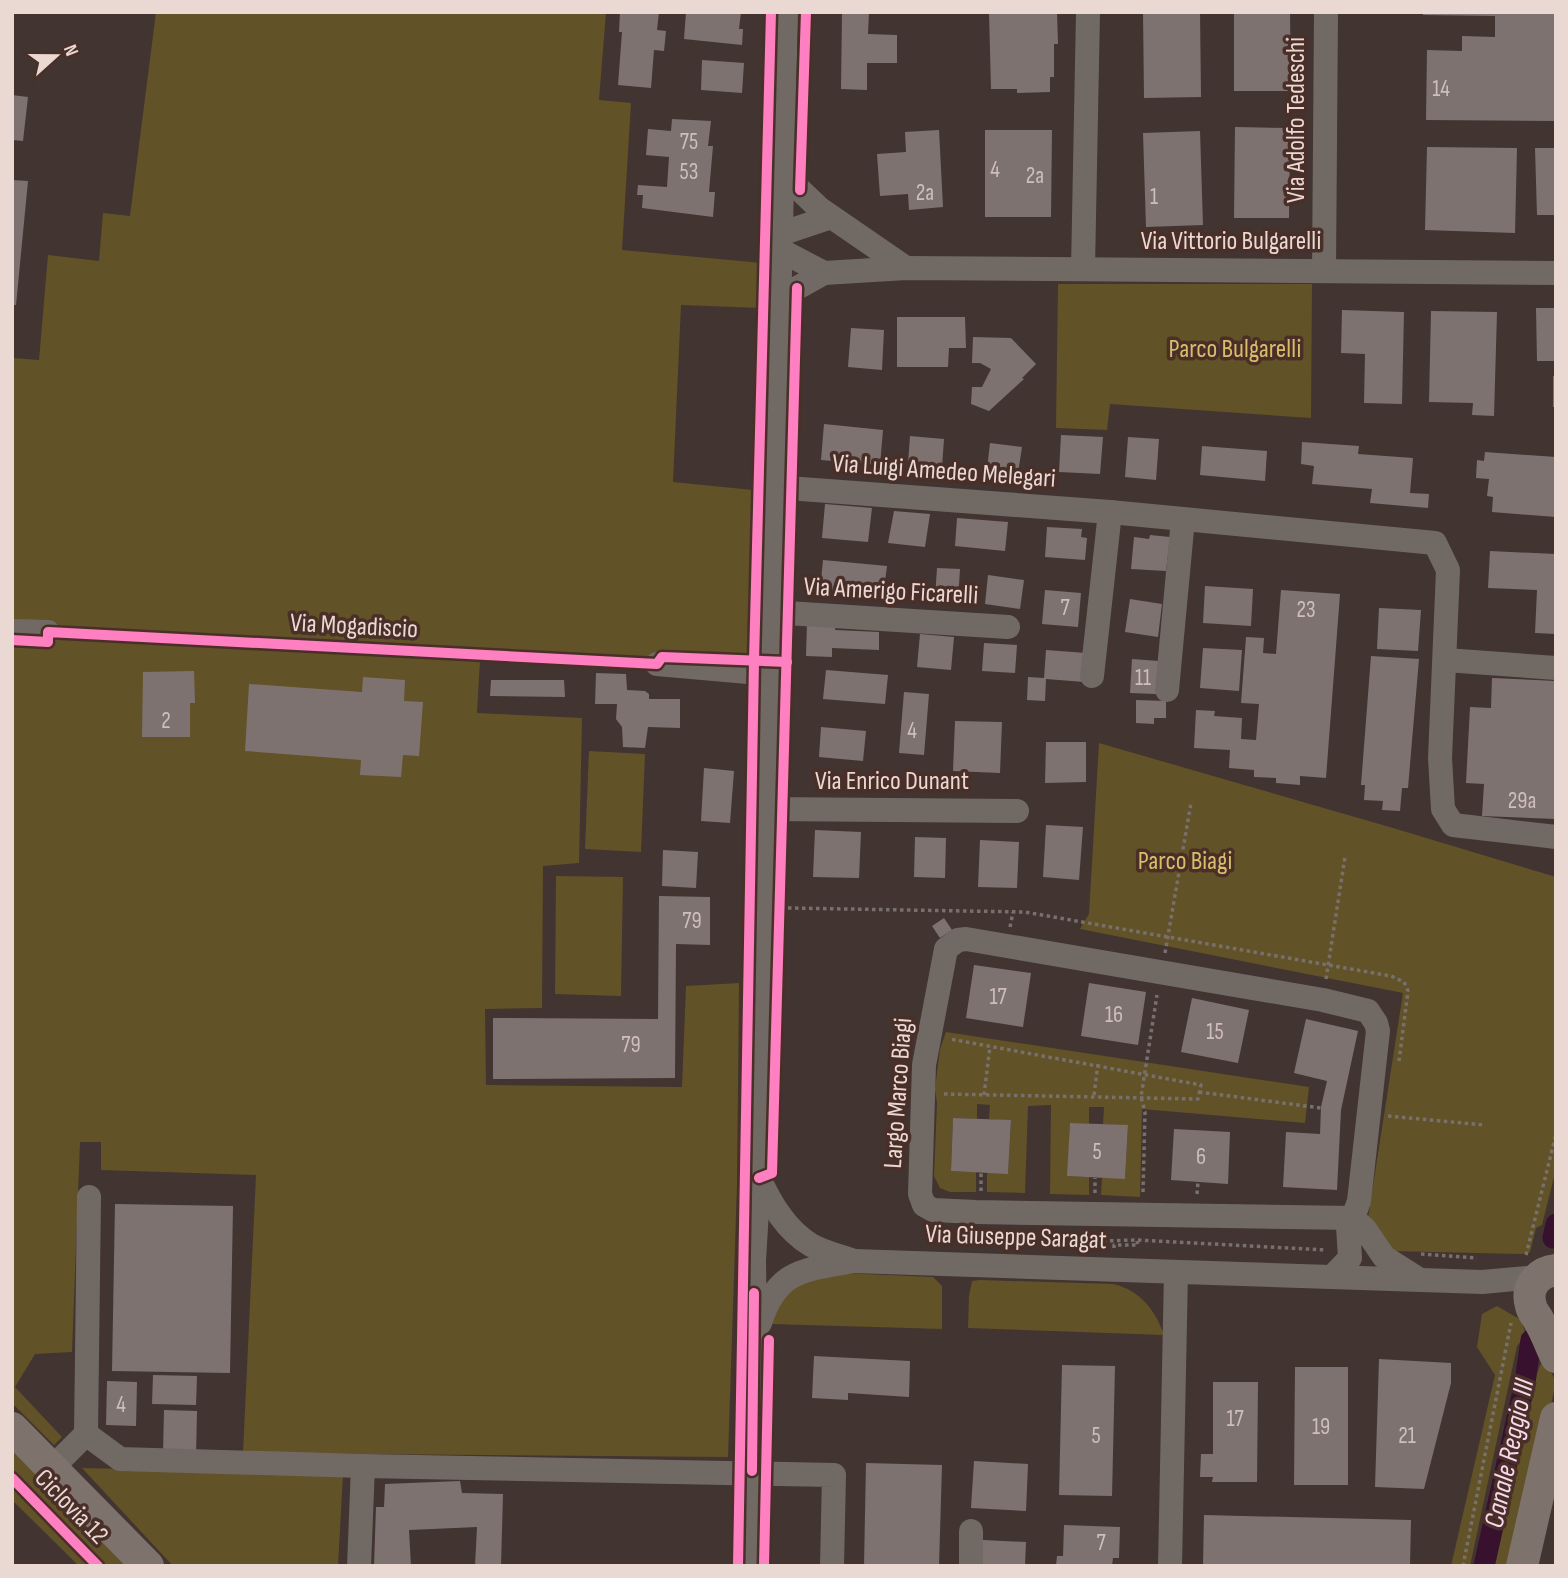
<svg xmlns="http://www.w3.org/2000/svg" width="1568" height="1578" viewBox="0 0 1568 1578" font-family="'Sofia Sans Condensed',sans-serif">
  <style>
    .green { fill: #625227 }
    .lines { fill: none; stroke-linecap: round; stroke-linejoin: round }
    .canal { stroke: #37112e; stroke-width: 21 }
    .building { fill: #7e7271 }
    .path { stroke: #78706c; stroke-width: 3.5; stroke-dasharray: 3.5 3.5; stroke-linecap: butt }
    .minor { stroke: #716a64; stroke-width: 24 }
    .major { stroke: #7d726c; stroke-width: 32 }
    .cycleway-casing { stroke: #4a2f29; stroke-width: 15 }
    .cycleway { stroke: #ff80c0; stroke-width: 10 }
    .labels { text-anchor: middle; stroke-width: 7; stroke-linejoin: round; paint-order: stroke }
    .number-label { font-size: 23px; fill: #cfbeba }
    .street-label { font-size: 26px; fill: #ead8d3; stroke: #4a2f29 }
    .park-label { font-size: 26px; fill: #d8be6a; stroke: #4a2f29 }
    .water-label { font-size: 28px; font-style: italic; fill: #f7d9ee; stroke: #4a2f29 }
  </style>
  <rect width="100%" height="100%" fill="#423431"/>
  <!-- green -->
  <g class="green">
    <path d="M156,12H606L599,100L631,103L622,250L762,263V308L681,305L673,482L763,491L760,665L480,660L477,713L582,718L579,863L543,866L542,1008L485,1009L486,1085L682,1087L686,986L739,983L737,1185L728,1457L243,1453L256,1175L101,1170V1142H80L72,1352L35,1354L15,1387L62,1437L54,1445L12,1403V358L39,360L48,255L99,261L103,213L130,216Z"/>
    <path d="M1058,284H1312L1311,418L1110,404L1107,430L1056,428Z"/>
    <path d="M1099,743L1393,828L1556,877V1169L1542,1225L1536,1228L1530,1252L1521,1254L1391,1251L1368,1218L1403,993L1080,929L1089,914Z"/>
    <path d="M589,751L645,754L641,852L585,849Z"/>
    <path d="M556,876L623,877L621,996L555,994Z"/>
    <path d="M946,1032L1309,1087L1305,1123L1142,1109L1140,1197L1101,1195L1102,1178H1125L1128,1126L1103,1124L1104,1107H1089V1124L1070,1123L1068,1176L1089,1177V1195L1050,1194L1051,1105L1028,1106L1025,1193L987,1192V1173H1008L1011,1121L989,1119L990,1105L977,1104V1119L953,1118L951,1171L976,1172V1192H950L940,1188L934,1176L937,1103L935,1089L940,1049Z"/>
    <path d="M841,1273L933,1277L942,1286V1329L772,1324C789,1280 798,1284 841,1273Z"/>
    <path d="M980,1280L1113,1284C1140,1290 1155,1310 1164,1335L968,1328L969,1296L972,1281Z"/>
    <path d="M1497,1306L1521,1320L1526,1335L1517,1346L1470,1566H1451L1495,1375L1477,1347L1482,1314Z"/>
    <path d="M1546,1362L1556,1382L1515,1566H1495L1537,1374L1540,1365Z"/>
    <path d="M12,1451L129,1566H79L12,1500Z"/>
    <path d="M82,1468L343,1474L338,1566H173Z"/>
  </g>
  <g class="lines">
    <!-- canal -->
    <g class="canal">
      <path d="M1553,1238L1556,1224"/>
      <path d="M1484,1566L1525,1382L1531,1340"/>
    </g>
  </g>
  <!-- building -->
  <g class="building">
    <path d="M620,12H659L657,30L666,31L664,51L654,50L651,88L618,85L622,32H619Z"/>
    <path d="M686,12H741L739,29H743L742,45L684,39Z"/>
    <path d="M842,12H869L868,34L897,35V63H867V90L841,89Z"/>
    <path d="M989,12H1057L1058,44H1054V77H1050V92L1017,93V89H991Z"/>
    <path d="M1143,12H1200L1201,97L1144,98Z"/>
    <path d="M1234,12H1290L1291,91H1234Z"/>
    <path d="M1423,12H1556V121L1426,120L1427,50L1462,51V36L1495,37V16L1423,15Z"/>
    <path d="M702,60L744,63L742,93L701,90Z"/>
    <path d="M12,95L28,97L23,141L12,140Z"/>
    <path d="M672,119L711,121L708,146H713L709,192H715L713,217L642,208L643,195H637L638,185L667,187L669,157L646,155L648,129L671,131Z"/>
    <path d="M1235,127L1290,128L1289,218H1234Z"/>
    <path d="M939,130L943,207L909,210L908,194L880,196L877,154L906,152L905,132Z"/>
    <path d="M985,130H1052L1051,217H985Z"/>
    <path d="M1200,131L1203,225L1146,227L1143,133Z"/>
    <path d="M1427,147L1517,148L1515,233L1425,230Z"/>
    <path d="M1535,148H1556V215H1537Z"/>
    <path d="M12,180L28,181L16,305H12Z"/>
    <path d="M1536,308H1556V361H1537Z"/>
    <path d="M1342,310L1404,312L1402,404L1364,403L1365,354L1341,353Z"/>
    <path d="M1431,311L1497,312L1494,416L1472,415L1473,403L1429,402Z"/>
    <path d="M897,317H965L966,348H949L948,367H897Z"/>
    <path d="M851,328L884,330L882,370L848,367Z"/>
    <path d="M973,337L1011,338L1036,364L1022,378L1024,379L989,411L971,404L972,387H982L991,369L980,363H972Z"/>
    <rect x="1553" y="376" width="3" height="31"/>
    <path d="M824,424L883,430L880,465L821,460Z"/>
    <path d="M1061,435L1103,437L1100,474L1059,472Z"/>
    <path d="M910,436L944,439L942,467L908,464Z"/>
    <path d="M1128,437L1159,439L1156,480L1125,477Z"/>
    <path d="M1302,442L1359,446L1358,454L1413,458L1410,493L1429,494L1428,508L1370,503L1372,489L1312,484L1314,466L1301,464Z"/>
    <path d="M990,443L1022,447L1018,473L987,469Z"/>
    <path d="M1202,446L1267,451L1265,481L1200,475Z"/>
    <path d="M1485,452L1556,457V517L1492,512L1493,497L1487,496L1489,479L1476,478L1477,460L1484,461Z"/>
    <path d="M825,504L872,508L868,542L822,538Z"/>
    <path d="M894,511L930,514L925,547L888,543Z"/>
    <path d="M957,518L1008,522L1005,551L955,546Z"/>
    <path d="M1047,527L1082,529L1081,537L1087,538L1085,560L1045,557Z"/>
    <path d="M1150,535L1170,537L1166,571L1131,569L1134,537L1149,539Z"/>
    <path d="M1490,551L1556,554V634L1535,633L1537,590L1488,588Z"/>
    <path d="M823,560L887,566L883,597L820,591Z"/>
    <path d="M937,568L960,569L958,600L935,598Z"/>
    <path d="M988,575L1024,580L1020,609L985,604Z"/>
    <path d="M1205,586L1253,589L1251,626L1203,623Z"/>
    <path d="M1045,590L1081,593L1078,627L1042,624Z"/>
    <path d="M1281,590L1340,594L1326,778L1300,776V785L1276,783V778L1254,777V770L1229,768L1230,750L1194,748L1196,710L1215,711L1214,716L1242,718L1241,739L1256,740L1259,704L1241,703L1246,637L1264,638L1263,653L1276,654Z"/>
    <path d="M1130,599L1162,604L1158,637L1125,632Z"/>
    <path d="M1379,608L1421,610L1418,651L1377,649Z"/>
    <path d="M807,622L836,623L835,630L879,632V650L832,648V657L806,656Z"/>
    <path d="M920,634L954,637L951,670L917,667Z"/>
    <path d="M984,643L1017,645L1015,673L982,671Z"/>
    <path d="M1203,648L1242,650L1239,691L1200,688Z"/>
    <path d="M1046,650L1086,653L1084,682L1046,679L1045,701L1027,700L1028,677L1044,678Z"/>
    <path d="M1371,656L1419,659L1408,788H1402L1400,811L1382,810L1383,801L1364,800L1365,785H1361Z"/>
    <path d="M1132,659L1159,661L1156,694L1130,693Z"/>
    <path d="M826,670L888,675L885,704L823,699Z"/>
    <path d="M194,671L195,703H190V737H142L143,672Z"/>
    <path d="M596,673L626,674L627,690L645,691L649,694V699H680V728L648,727L645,748L623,747L622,727L616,719L617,704H595Z"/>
    <path d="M363,677L405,680L404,701L423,702L419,756L403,755L401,777L360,775L361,760L245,751L249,684L362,692Z"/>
    <path d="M1492,678L1556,681V819L1482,816L1484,784L1466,783L1470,707L1491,708Z"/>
    <path d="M491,680H564L565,697L490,696Z"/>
    <path d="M904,692L929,694L924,755L899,753Z"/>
    <path d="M1136,700L1166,701V718H1154V724L1136,723Z"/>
    <path d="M955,721L1002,722L1000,773L953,771Z"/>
    <path d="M821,727L866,731L863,761L819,757Z"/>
    <path d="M1046,742H1086V782L1045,783Z"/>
    <path d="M704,768L734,771L730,823L701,821Z"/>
    <path d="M1046,825L1083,827L1079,880L1043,877Z"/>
    <path d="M815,830L861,832L859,878L813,877Z"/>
    <path d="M915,837L946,838L945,878L914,877Z"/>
    <path d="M980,840L1019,842L1017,888L978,887Z"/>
    <path d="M663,850L698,852L696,888L662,886Z"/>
    <path d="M659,896L710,897V945L676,944L675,1078L493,1079V1018L658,1019Z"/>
    <path d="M944,918L952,930L940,938L932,926Z"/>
    <path d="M974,965L1031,973L1023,1027L966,1018Z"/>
    <path d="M1089,983L1146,992L1138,1045L1081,1036Z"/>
    <path d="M1192,998L1249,1010L1238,1063L1181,1052Z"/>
    <path d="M1306,1019L1358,1031L1341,1110L1337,1190L1283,1187L1286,1132L1320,1134L1321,1107L1327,1081L1294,1073Z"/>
    <path d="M953,1118L1011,1120L1008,1174L951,1171Z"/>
    <path d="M1070,1123L1128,1125L1125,1179L1067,1176Z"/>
    <path d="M1174,1129L1230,1132L1228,1184L1171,1180Z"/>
    <path d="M115,1204L233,1206L230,1373L112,1371Z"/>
    <path d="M814,1356L910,1361L909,1397L848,1393V1400L812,1398Z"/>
    <path d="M1379,1359L1451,1363V1383L1424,1489L1375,1487Z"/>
    <path d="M1062,1365L1115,1366L1112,1496L1059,1495Z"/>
    <path d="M1295,1367H1348V1485H1294Z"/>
    <path d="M153,1375L197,1376L196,1405L152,1404Z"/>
    <path d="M107,1381L137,1382L136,1426L106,1425Z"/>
    <path d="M1213,1382H1258L1257,1482H1212L1213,1477H1200L1201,1454H1213Z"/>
    <path d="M164,1410L197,1411L196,1455L163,1454Z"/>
    <path d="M974,1461L1028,1464L1026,1511L971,1508Z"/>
    <path d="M866,1463L942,1465L939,1566H864Z"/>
    <path d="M460,1481L462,1493L503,1494L501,1566H475L477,1527L409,1530L411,1566H374L376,1507H384L385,1484Z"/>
    <path d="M1204,1515L1411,1520L1410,1566H1203Z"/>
    <path d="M1064,1525L1120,1527L1119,1558H1113L1112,1566H1056L1057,1556H1063Z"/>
    <path d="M983,1540L1026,1542L1025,1566H982Z"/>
  </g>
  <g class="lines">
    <!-- path -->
    <g class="path">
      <path d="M788,908L1025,912L1391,976L1404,982L1408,991L1399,1061"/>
      <path d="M1010,927L1013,912"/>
      <path d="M1165,953L1191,803"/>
      <path d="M1326,979L1345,857"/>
      <path d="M1199,1092L1321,1108"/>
      <path d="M944,1094L1198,1099L1201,1085L950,1039"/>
      <path d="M984,1095L990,1046"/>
      <path d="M1094,1095L1098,1064"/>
      <path d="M1388,1116L1484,1125"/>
      <path d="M981,1191V1173"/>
      <path d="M1143,1192L1145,1112L1141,1097L1157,995"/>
      <path d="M1095,1193V1178"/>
      <path d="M1197,1194L1198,1182"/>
      <path d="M1026,1243L1137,1240L1326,1250"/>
      <path d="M1114,1248V1245H1138L1137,1241"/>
      <path d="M1421,1254L1477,1258"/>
      <path d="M1526,1255L1556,1134"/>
      <path d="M1463,1566L1511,1323"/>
    </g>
    <!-- minor -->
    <g class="minor">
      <path d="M782,173L820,209L906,268"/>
      <path d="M780,234L831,217"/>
      <path d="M780,250L824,273"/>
      <path d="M1083,269L1088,12"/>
      <path d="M1324,271L1326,12"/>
      <path d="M779,298L824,273L906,268L1556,273"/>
      <path d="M774,487L1110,512L1435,543L1448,570L1440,758L1443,809L1453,825L1556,837"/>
      <path d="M771,612L1008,627"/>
      <path d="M12,631L48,632"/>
      <path d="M1445,660L1556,668"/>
      <path d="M657,664L769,674"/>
      <path d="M1092,676L1110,512"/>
      <path d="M1167,690L1183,519"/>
      <path d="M766,809L1017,811"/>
      <path d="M966,939L1323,1000L1368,1011L1376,1023L1378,1031L1359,1201L1353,1218L976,1212L933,1210L924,1205L920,1194L924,1065L946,949L958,940Z"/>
      <path d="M759,1178C771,1204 786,1230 811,1245C823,1252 840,1256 854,1261"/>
      <path d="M1333,1276L1350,1258L1348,1226L1353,1218L1365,1229L1384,1257L1417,1278"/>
      <path d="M760,1323C777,1269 804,1270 854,1261L1482,1282L1538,1277"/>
      <path d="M86,1434L89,1197"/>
      <path d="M52,1468L86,1434L120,1459L363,1466"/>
      <path d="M971,1531V1566"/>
      <path d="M359,1566L363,1466L834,1475L832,1566"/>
      <path d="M749,1566L755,1339L754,1260L759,1178L786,12"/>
      <path d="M1170,1566L1176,1272"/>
    </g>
    <!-- major -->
    <g class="major">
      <path d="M1556,1270C1538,1272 1525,1287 1531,1306C1532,1312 1537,1316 1539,1321C1546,1332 1550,1345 1556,1357"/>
      <path d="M12,1428L148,1566"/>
      <path d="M1522,1566L1556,1418"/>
    </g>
    <defs>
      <g id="cycleway">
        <path d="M800,190L806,12"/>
        <path d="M12,640L48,642V632L657,664L662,657L787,662"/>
        <path d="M759,1178L772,1173L797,288"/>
        <path d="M752,1471L754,1293"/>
        <path d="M12,1478L98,1566"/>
        <path d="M738,1566L754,661L771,12"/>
        <path d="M764,1566L769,1340"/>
      </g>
    </defs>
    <!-- cycleway casing -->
    <use href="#cycleway" class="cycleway-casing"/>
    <!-- cycleway -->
    <use href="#cycleway" class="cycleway"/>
  </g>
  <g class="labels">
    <!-- number labels -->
    <g class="number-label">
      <text x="1441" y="96">14</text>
      <text x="689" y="149">75</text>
      <text x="995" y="177">4</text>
      <text x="689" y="179">53</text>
      <text x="1035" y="183">2a</text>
      <text x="925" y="200">2a</text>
      <text x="1154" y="204">1</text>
      <text x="1065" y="615">7</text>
      <text x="1306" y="617">23</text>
      <text x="1143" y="685">11</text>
      <text x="166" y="728">2</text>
      <text x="912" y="738">4</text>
      <text x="1522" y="808">29a</text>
      <text x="692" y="928">79</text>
      <text x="998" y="1004">17</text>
      <text x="1114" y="1022">16</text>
      <text x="1215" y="1039">15</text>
      <text x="631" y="1052">79</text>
      <text x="1097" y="1159">5</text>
      <text x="1201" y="1164">6</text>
      <text x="121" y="1412">4</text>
      <text x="1235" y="1426">17</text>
      <text x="1321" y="1434">19</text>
      <text x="1096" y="1443">5</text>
      <text x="1407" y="1443">21</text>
      <text x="1101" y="1550">7</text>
    </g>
    <!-- street labels -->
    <g class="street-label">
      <text transform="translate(1295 120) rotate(-90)" y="9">Via Adolfo Tedeschi</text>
      <text x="1231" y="249">Via Vittorio Bulgarelli</text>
      <text transform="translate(944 470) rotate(4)" y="9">Via Luigi Amedeo Melegari</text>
      <text transform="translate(891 590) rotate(3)" y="9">Via Amerigo Ficarelli</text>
      <text transform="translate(354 625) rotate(3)" y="9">Via Mogadiscio</text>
      <text x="892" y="789">Via Enrico Dunant</text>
      <text transform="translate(897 1093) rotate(-86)" y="9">Largo Marco Biagi</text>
      <text transform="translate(1016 1236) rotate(2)" y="9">Via Giuseppe Saragat</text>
      <text transform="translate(72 1506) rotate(46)" y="9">Ciclovia 12</text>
    </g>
    <!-- park labels -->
    <g class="park-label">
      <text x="1235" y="357">Parco Bulgarelli</text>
      <text x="1185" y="869">Parco Biagi</text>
    </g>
    <!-- water labels -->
    <g class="water-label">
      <text transform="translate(1508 1453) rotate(-78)" y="10">Canale Reggio III</text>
    </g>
  </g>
  <!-- border -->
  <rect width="1568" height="1578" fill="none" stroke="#ead8d3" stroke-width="28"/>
  <!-- north arrow -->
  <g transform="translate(56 56) rotate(69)" stroke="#4a2f29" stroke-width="5" paint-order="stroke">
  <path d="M0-5L12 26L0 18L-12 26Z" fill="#ead8d3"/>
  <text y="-10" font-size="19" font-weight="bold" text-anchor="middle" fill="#ead8d3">N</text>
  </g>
</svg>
